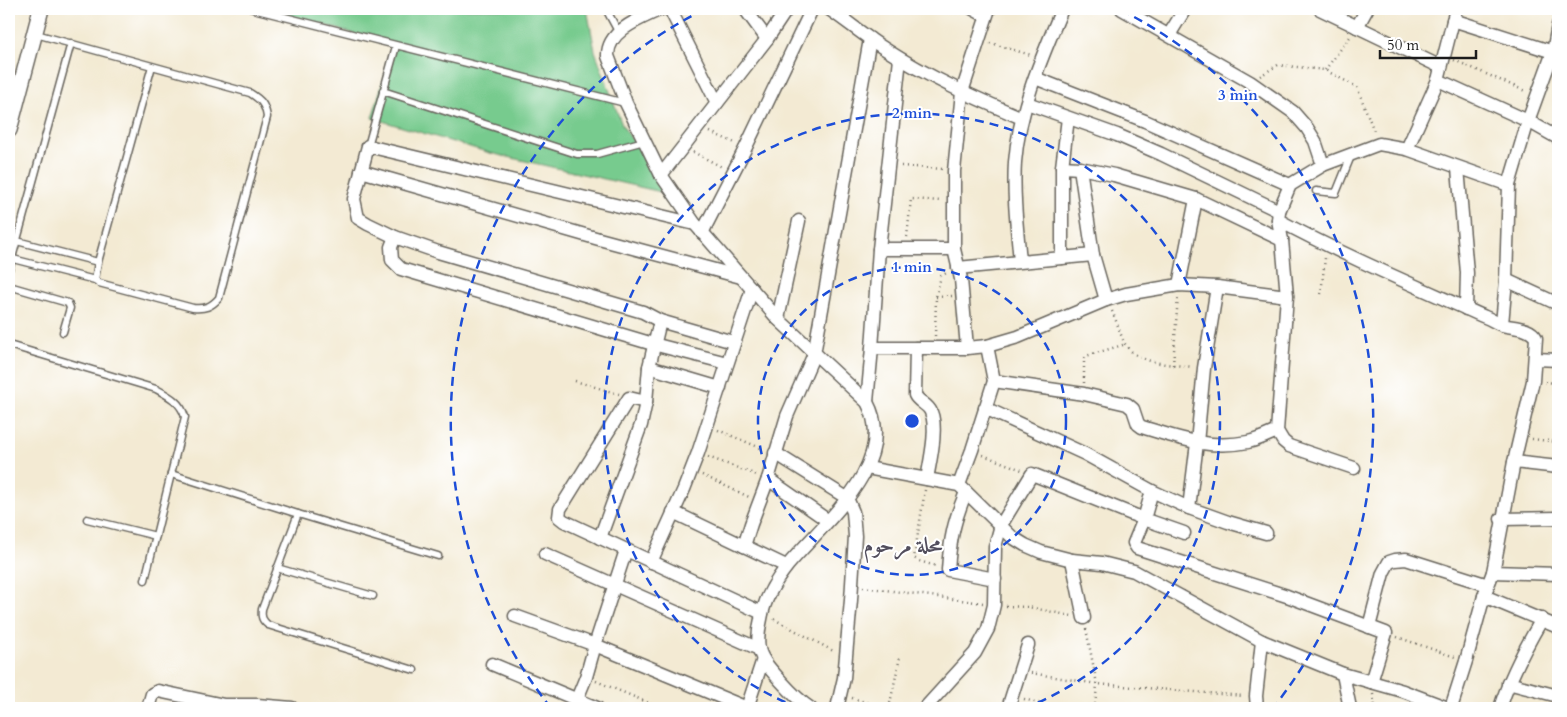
<svg xmlns="http://www.w3.org/2000/svg" width="1567" height="717" viewBox="0 0 1567 717" font-family="Cardo,Amiri,serif">
  <style>
    .green { fill: #77cb8e; stroke: #4a7455 }
    .lines { fill: none; stroke-linecap: round; stroke-linejoin: round }
    .service-casing { stroke: #67645c; stroke-width: 9 }
    .minor-casing { stroke: #67645c; stroke-width: 15 }
    .tertiary-casing { stroke: #67645c; stroke-width: 18 }
    .path { stroke: #67645c; stroke-width: 2.5; stroke-dasharray: 1 4; stroke-linecap: butt }
    .service { stroke: #fff; stroke-width: 6 }
    .minor { stroke: #fff; stroke-width: 12 }
    .tertiary { stroke: #fff; stroke-width: 15 }
    .ring { fill: none; stroke: #1d4ed8; stroke-width: 2.5; stroke-dasharray: 9 6 }
    .labels { text-anchor: middle; stroke-width: 4; stroke-linejoin: round; paint-order: stroke }
    .district-label { font-size: 21px; font-weight: bold; fill: #524e5d; stroke: #fff }
    .centre { fill: #1d4ed8; stroke: #fff; stroke-width: 2.5 }
    .ring-label { font-size: 15px; text-anchor: middle; font-weight: bold; fill: #1d4ed8; stroke: #fff; stroke-width: 4; stroke-linejoin: round; paint-order: stroke }
  </style>
  <rect width="100%" height="100%" fill="#fff"/>
  <filter id="ink" filterUnits="userSpaceOnUse"><feTurbulence type="fractalNoise" baseFrequency=".02" numOctaves="2"/><feDisplacementMap in="SourceGraphic" scale="10" xChannelSelector="R" yChannelSelector="G"/><feConvolveMatrix kernelMatrix="1 2 1 2 8 2 1 2 1" color-interpolation-filters="sRGB"/></filter>
  <filter id="wash" filterUnits="userSpaceOnUse"><feTurbulence type="fractalNoise" baseFrequency=".0096" numOctaves="4" result="noise"/><feDisplacementMap in="SourceGraphic" scale="20" xChannelSelector="R" yChannelSelector="G"/><feGaussianBlur stdDeviation="1.12" result="paint"/><feColorMatrix in="noise" values="0 0 0 0 0 0 0 0 0 0 0 0 0 0 0 0 0 1.4 0 .05"/><feComposite in="paint" operator="in"/></filter>
  <g filter="url(#wash)">
    <rect width="100%" height="100%" fill="#f3ead3"/>
    <!-- green -->
    <path class="green" d="M267,9H587L595,51L622,125L670,194L490,153L372,118L394,45Z"/>
  </g>
  <g filter="url(#ink)">
    <g class="lines">
      <defs>
        <g id="service">
          <path d="M253,9L625,103"/>
          <path d="M606,9L619,33"/>
          <path d="M36,34L250,93C261,100 265,104 267,117L219,298C211,307 205,309 193,308L99,283L95,280L98,262L152,66"/>
          <path d="M383,91L577,154H597L644,141"/>
          <path d="M368,146L396,46"/>
          <path d="M1316,191L1336,193L1351,156"/>
          <path d="M9,239L98,262"/>
          <path d="M9,258L95,280"/>
          <path d="M9,269L71,43"/>
          <path d="M9,286L68,303L70,308L63,332"/>
          <path d="M9,345L156,389C169,396 181,402 185,417L145,580"/>
          <path d="M171,474L298,514L438,556"/>
          <path d="M298,514L262,609C261,617 262,620 268,625L414,670"/>
          <path d="M87,519L156,536"/>
          <path d="M277,568L373,596"/>
        </g>
        <g id="minor">
          <path d="M661,9C642,18 607,30 608,56L626,103L661,175L695,224L778,319L867,402C900,463 823,523 788,565C776,580 764,600 761,619C759,628 757,639 759,649C762,661 772,671 780,680C790,691 798,700 810,708"/>
          <path d="M670,9L717,103"/>
          <path d="M745,9L767,39"/>
          <path d="M829,9C848,22 866,37 885,49C928,77 975,98 1022,118"/>
          <path d="M973,9L986,16"/>
          <path d="M1122,9L1250,82L1293,112L1307,128L1315,141L1323,165"/>
          <path d="M1320,9L1441,67"/>
          <path d="M1453,20L1553,52"/>
          <path d="M1357,27L1367,9"/>
          <path d="M1169,35L1185,9"/>
          <path d="M1035,78L1145,121L1290,185"/>
          <path d="M1438,80L1528,121L1558,138"/>
          <path d="M1027,103L1117,135L1161,154L1279,211"/>
          <path d="M1407,149L1438,80L1456,9"/>
          <path d="M1062,167L1080,168L1114,175L1196,199L1282,240"/>
          <path d="M1080,168L1093,255L1106,300"/>
          <path d="M1458,168L1467,273L1466,309"/>
          <path d="M361,171L599,239L741,277"/>
          <path d="M661,175L767,39L787,9"/>
          <path d="M1278,220C1345,256 1416,286 1485,317C1491,319 1496,323 1502,325C1514,328 1530,327 1536,338L1533,381L1514,462L1493,572L1484,596L1466,661L1451,708"/>
          <path d="M695,224L368,146L354,199L358,218L368,224L395,237L438,252L643,312L660,321L733,342"/>
          <path d="M702,233L745,149L812,9"/>
          <path d="M395,237L391,247L392,260L401,269L653,344L727,363"/>
          <path d="M879,249H954"/>
          <path d="M1062,258V167L1068,118"/>
          <path d="M1020,261C1017,228 1013,195 1015,162C1019,109 1042,57 1062,9"/>
          <path d="M958,268L1093,255"/>
          <path d="M1506,280L1558,304"/>
          <path d="M1179,285L1196,199"/>
          <path d="M778,319L799,221"/>
          <path d="M1502,324L1506,280L1509,185L1528,121L1553,52L1558,25"/>
          <path d="M872,348H967L987,346L1018,337L1106,300L1126,294L1179,285L1217,287L1287,296"/>
          <path d="M916,348L915,395C918,402 928,404 931,412C938,428 930,461 927,479"/>
          <path d="M967,348L961,279L954,249V171L962,92L989,9"/>
          <path d="M1536,359L1558,360"/>
          <path d="M649,367L720,388"/>
          <path d="M994,381L1084,394L1127,404L1133,409L1138,424L1142,427C1179,438 1209,450 1248,442C1258,440 1268,435 1277,431"/>
          <path d="M646,402L629,398L560,509L559,517L564,521L762,613"/>
          <path d="M867,402L872,348L879,249L900,59"/>
          <path d="M985,408L1085,454L1152,491L1189,508L1228,522L1266,533"/>
          <path d="M775,453L847,498L853,512L855,536L851,600L844,678L837,708"/>
          <path d="M1514,462L1558,467"/>
          <path d="M867,468L959,485L1012,537L1025,545L1041,552L1072,560L1102,563L1134,571L1262,641L1343,674L1403,691L1448,708"/>
          <path d="M1354,468L1289,446L1283,441L1277,431L1287,296L1282,240L1278,220L1279,211L1290,185L1323,165L1379,144L1407,149L1509,185"/>
          <path d="M768,479L827,520"/>
          <path d="M959,485L972,450L994,381L987,346"/>
          <path d="M1152,491L1144,519L1134,543L1137,548L1287,596L1386,633L1371,682"/>
          <path d="M966,492C954,521 950,539 948,570L995,579"/>
          <path d="M1189,508L1197,443L1204,368L1217,287"/>
          <path d="M673,512L786,566"/>
          <path d="M1501,519L1558,518"/>
          <path d="M600,538L641,425L646,402L649,367L660,321"/>
          <path d="M744,546L751,524L768,479L787,416L814,354L870,39"/>
          <path d="M545,554L759,649"/>
          <path d="M1072,560L1084,618"/>
          <path d="M651,562L684,489L698,453L752,289"/>
          <path d="M1493,572L1558,574"/>
          <path d="M1484,596L1558,627"/>
          <path d="M515,616L595,645L747,708"/>
          <path d="M1369,627L1383,573L1389,562L1395,560L1406,559L1488,585"/>
          <path d="M492,664L597,708"/>
          <path d="M1343,674L1350,708"/>
          <path d="M1508,683L1554,695"/>
          <path d="M577,699L586,677L595,645L626,550"/>
          <path d="M148,708L152,694L158,691L224,705H257L292,708"/>
          <path d="M747,708L763,659"/>
          <path d="M925,708L975,653L988,629L994,605L995,547L1001,525L1032,474L1144,519L1184,533"/>
          <path d="M1008,708L1028,645"/>
          <path d="M1257,708L1256,696L1262,641"/>
          <path d="M1500,708C1510,676 1525,648 1542,619"/>
        </g>
        <path id="tertiary" d="M9,130L41,9"/>
      </defs>
      <!-- service casing -->
      <use href="#service" class="service-casing"/>
      <!-- minor casing -->
      <use href="#minor" class="minor-casing"/>
      <!-- tertiary casing -->
      <use href="#tertiary" class="tertiary-casing"/>
      <!-- path -->
      <g class="path">
        <path d="M990,43L1031,55"/>
        <path d="M1454,60L1525,91"/>
        <path d="M1325,70L1350,37"/>
        <path d="M1260,76L1278,65L1325,70L1357,87L1375,134"/>
        <path d="M710,132L735,143"/>
        <path d="M693,152L722,167"/>
        <path d="M901,166L943,169"/>
        <path d="M907,237L911,199L942,201"/>
        <path d="M1321,294L1325,258"/>
        <path d="M936,297L952,296"/>
        <path d="M1112,311C1117,322 1120,334 1125,344C1138,365 1171,364 1193,367"/>
        <path d="M935,336L936,297L941,276L948,272"/>
        <path d="M1173,365L1178,296"/>
        <path d="M575,381L619,394"/>
        <path d="M1545,382L1558,383"/>
        <path d="M1084,383V360L1086,356L1126,344"/>
        <path d="M718,430L763,449"/>
        <path d="M1532,439L1558,442"/>
        <path d="M983,455L1022,470"/>
        <path d="M708,457L757,475"/>
        <path d="M702,475L749,497"/>
        <path d="M925,490L914,558L919,561L936,566"/>
        <path d="M863,587L983,603"/>
        <path d="M1006,606L1028,607L1072,616"/>
        <path d="M774,619L835,652"/>
        <path d="M1086,629L1097,684L1095,708"/>
        <path d="M1397,637L1455,657"/>
        <path d="M1031,673L1097,684L1244,696"/>
        <path d="M596,681L661,708"/>
        <path d="M1373,694L1375,708"/>
        <path d="M852,698L885,708"/>
        <path d="M1024,699L1056,708"/>
        <path d="M889,708L900,657"/>
      </g>
      <!-- service -->
      <use href="#service" class="service"/>
      <!-- minor -->
      <use href="#minor" class="minor"/>
      <!-- tertiary -->
      <use href="#tertiary" class="tertiary"/>
    </g>
  </g>
  <!-- distance rings -->
  <g class="ring">
    <circle cx="912" cy="421" r="154"/>
    <path d="M799 708A308 308 0 1 1 1025 708"/>
    <path d="M551 708A461 461 0 0 1 703 10M1121 10A461 461 0 0 1 1273 708"/>
  </g>
  <g class="labels">
    <!-- district labels -->
    <g class="district-label">
      <text x="903" y="552">محلة مرحوم</text>
    </g>
  </g>
  <circle cx="912" cy="421" r="8" class="centre"/>
  <g class="ring-label">
    <text x="1238" y="100">3 min</text>
    <text x="912" y="118">2 min</text>
    <text x="912" y="272">1 min</text>
  </g>
  <!-- margin -->
  <rect width="1567" height="717" fill="none" stroke="#fff" stroke-width="30"/>
  <!-- scale -->
  <path d="M1380 50v8h96v-8" fill="none" stroke="#1c1c1c" stroke-width="2.5"/>
  <text x="1387" y="50" font-size="15" fill="#1c1c1c" stroke="#ffffff" stroke-width="4" paint-order="stroke">50 m</text>
</svg>
